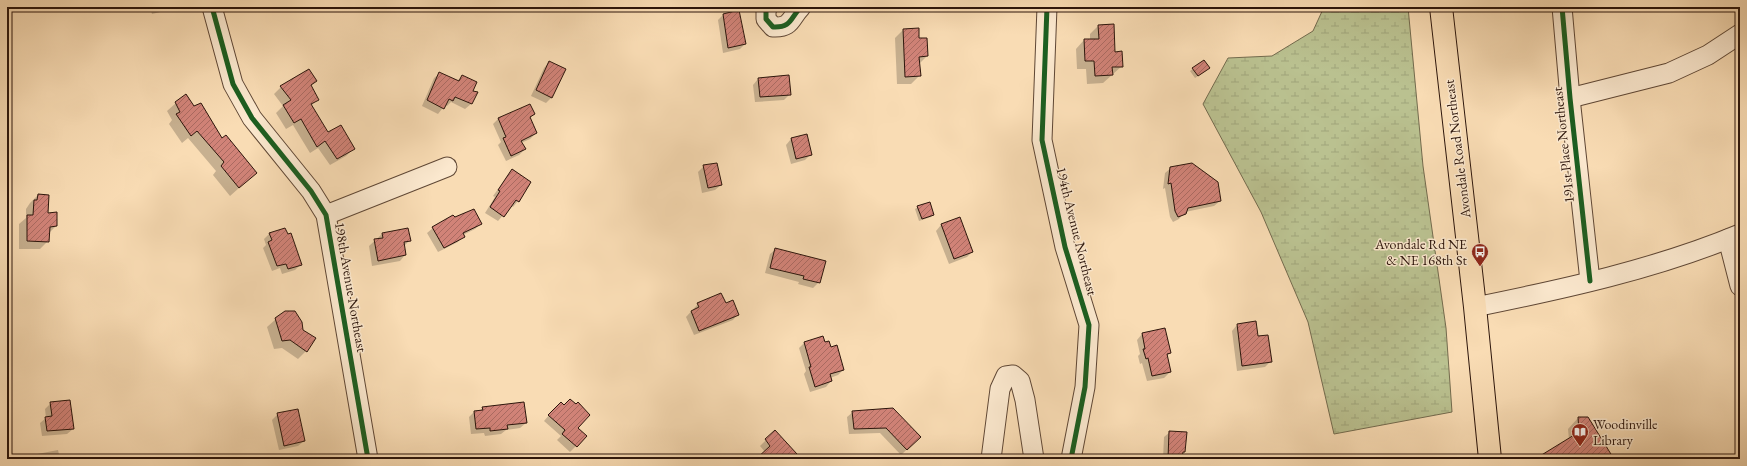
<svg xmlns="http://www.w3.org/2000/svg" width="1747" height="466" viewBox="0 0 1747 466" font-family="'EB Garamond',serif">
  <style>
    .wetland { fill: url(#wetland-marsh); stroke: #736b4e }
    .shadow { fill: #0003 }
    .building { fill: url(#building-hatch); stroke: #2c150b }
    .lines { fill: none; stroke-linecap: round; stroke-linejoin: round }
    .minor-casing { stroke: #5f4735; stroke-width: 21 }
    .major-casing { stroke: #2c150b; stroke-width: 24 }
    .minor { stroke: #fbe8ce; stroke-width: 19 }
    .major { stroke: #f9dcb4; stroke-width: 22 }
    .cycleway-casing { stroke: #fbe8ce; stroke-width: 8 }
    .cycleway { stroke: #1b5e20; stroke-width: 5 }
    .labels { text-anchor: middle; stroke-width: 3; stroke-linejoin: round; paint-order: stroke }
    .street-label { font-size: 14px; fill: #2c150b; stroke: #fbe8ce }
    .poi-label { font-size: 14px; fill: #2c150b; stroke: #fbe8ce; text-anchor: end }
  </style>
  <defs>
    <pattern id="wetland-marsh" width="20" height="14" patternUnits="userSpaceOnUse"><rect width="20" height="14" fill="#bac190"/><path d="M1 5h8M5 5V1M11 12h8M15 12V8" fill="none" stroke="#a0a57b"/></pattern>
    <pattern id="building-hatch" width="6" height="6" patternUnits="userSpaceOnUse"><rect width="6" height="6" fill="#d18378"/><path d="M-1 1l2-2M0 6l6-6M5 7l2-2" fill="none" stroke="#aa6a61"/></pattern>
  </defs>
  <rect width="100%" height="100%" fill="#f9dcb4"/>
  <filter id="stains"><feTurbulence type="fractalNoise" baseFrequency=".005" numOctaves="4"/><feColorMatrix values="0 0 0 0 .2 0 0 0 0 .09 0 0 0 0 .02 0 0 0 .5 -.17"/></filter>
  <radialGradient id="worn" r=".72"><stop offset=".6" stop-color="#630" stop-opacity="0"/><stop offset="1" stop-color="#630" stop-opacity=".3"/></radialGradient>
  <!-- wetland -->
  <path class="wetland" d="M1324,7H1408L1423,166L1446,328L1452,412L1334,434L1308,322L1261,212L1203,104L1228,58L1272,56L1313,31Z"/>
  <!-- shadow -->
  <g class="shadow">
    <path d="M150,7H171L168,10L152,14Z"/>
    <path d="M723,15L745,44L740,49L723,53L718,20Z"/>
    <path d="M1098,26L1122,66L1103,83L1087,84L1086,69H1077L1076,49L1084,40H1090V34Z"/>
    <path d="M903,30L918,39L927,56L919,64L920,75L911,84H897L895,38Z"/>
    <path d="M549,62L552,97L546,103L531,96L544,68Z"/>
    <path d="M1193,69L1206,71L1195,78L1190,71Z"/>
    <path d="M440,73L457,81L462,76L472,91L476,93L471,104L465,109L451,102L447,106L445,105L438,114L422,106L434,78Z"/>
    <path d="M758,79L790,94L784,100L755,102L753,85Z"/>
    <path d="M316,81L310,87L318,99L311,106L328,134L353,149L346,156L330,165L318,148L310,153L293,125L286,129L276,113L283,106L274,94L281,87Z"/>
    <path d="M176,103L222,139L256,173L230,196L213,175L216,171L188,138L182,143L169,124L172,120L167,111Z"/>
    <path d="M529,105L534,114L529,119L536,133L530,139L521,143L525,149L519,155L506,161L498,145L501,142L493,124L498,119Z"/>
    <path d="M806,135L811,154L805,160L791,164L786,145L791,139Z"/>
    <path d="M704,166L721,185L715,190L702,193L698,172Z"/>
    <path d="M1171,168L1220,201L1214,206L1185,212L1179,219L1173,222L1170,217L1165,188L1163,189L1165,173Z"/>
    <path d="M512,170L518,201L513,207L511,206L498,221L485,213L495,197L493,196Z"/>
    <path d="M38,195L47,214L56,226L48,234V241L40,249H19V224L26,218V209L30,203Z"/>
    <path d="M918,207L933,214L931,217L919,221L915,209Z"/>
    <path d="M959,218L972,252L967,257L949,264L936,231L941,225Z"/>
    <path d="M480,224L475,229L463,235L458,242L438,252L427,233L433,228Z"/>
    <path d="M270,233L301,264L295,270L282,274L280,268L272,271L263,248L266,245L264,239Z"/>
    <path d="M382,234L410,240L404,246L405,255L400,261L372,266L369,246Z"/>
    <path d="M776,249L819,282L813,288L798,284L799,282L765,273L770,254Z"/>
    <path d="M698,304H725L738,314L733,320L694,335L686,317Z"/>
    <path d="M276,319L306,351L298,359L282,348L274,349L267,327Z"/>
    <path d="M1237,325L1257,337L1271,361L1265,367L1237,371L1232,331Z"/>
    <path d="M1142,334L1170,353L1166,357L1170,372L1164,378L1147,381L1142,363L1140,364L1138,356L1140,354L1137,340Z"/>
    <path d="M804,343H824L830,348L843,370L838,375L830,378L831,381L826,387L810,392L804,374L806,371L799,348Z"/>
    <path d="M51,403L73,429L67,434L42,436L40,423L46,418L45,409Z"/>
    <path d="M483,408L526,423L520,428L506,430L501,434L485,436L484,433L471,434L469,417L474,412L479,411Z"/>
    <path d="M555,408L586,436L570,452L557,440L561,436L544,421Z"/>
    <path d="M853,412L920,437L901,455L880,433L849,434L847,417Z"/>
    <path d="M278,414L304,441L298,446L279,450L272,420Z"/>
    <path d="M1578,418L1612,459H1538L1569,440L1568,429Z"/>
    <path d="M775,431L791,459H758L765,452L760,446Z"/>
    <path d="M1170,432L1181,459H1163L1164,437Z"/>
    <path d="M58,450L60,459H25L27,456Z"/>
    <path d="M291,456L304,459H289Z"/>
    <path d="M442,456L443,459H428Z"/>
  </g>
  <!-- building -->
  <g class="building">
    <path d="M739,10L746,44L728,48L723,14Z"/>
    <path d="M1114,24L1115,52L1122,51L1123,67H1112L1113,75L1095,76L1094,61H1085L1084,39H1099L1098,25Z"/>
    <path d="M919,28V38H927L928,56L919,57L921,76L905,77L903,29Z"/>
    <path d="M1204,60L1210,68L1198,76L1192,68Z"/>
    <path d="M549,61L566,69L552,98L536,90Z"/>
    <path d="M309,69L317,81L311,85L319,100L311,104L328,132L341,125L355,149L337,159L325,141L317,147L301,119L294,123L283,105L291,100L280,86Z"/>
    <path d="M439,72L459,81L462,75L477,82L473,91L478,92L472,104L455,97L453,101L449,99L444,109L427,100Z"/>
    <path d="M789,75L791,95L760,97L758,78Z"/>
    <path d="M186,94L194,106L201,103L222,138L226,135L257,173L239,188L221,166L224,162L197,131L191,136L176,114L180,112L175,102Z"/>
    <path d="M530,104L535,114L530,117L537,133L521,141L526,149L511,156L503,138L506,137L498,118Z"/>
    <path d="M807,134L812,155L796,159L791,138Z"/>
    <path d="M717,163L722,185L708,188L703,165Z"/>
    <path d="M1192,163L1218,182L1221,201L1188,208L1186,214L1178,217L1175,211L1171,183L1168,184L1170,167Z"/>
    <path d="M512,169L531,182L519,202L516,200L504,217L490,207L500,191L498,190Z"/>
    <path d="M38,194L49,195L48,213L57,212V226L50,227L49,242L27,241V215H33L34,200H37Z"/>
    <path d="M930,202L934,215L922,219L917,206Z"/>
    <path d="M474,209L482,224L463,233L465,237L444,248L432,227L453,215L455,217Z"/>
    <path d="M960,217L973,252L954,259L941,224Z"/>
    <path d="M285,228L288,234L291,233L302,265L288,269L286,264L277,266L268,242L272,240L269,233Z"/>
    <path d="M408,228L411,241L404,242L406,255L378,261L374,239L383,238L382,233Z"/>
    <path d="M775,248L826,261L820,283L803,279L804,276L770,268Z"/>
    <path d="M721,293L726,303L733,300L739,315L699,331L691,311L699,307L697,303Z"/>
    <path d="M285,311H295L302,322L303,330L316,338L307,352L290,340L282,341L275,318Z"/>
    <path d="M1256,321L1258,336L1268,335L1272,362L1242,366L1237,324Z"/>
    <path d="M1165,328L1171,353L1167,354L1171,372L1152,376L1148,358L1146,359L1143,349H1145L1142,333Z"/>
    <path d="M823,336L825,342L829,341L831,347L837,345L844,370L830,374L832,381L815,387L809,367H811L804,342Z"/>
    <path d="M570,399L576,404L578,402L590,415L578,428L587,436L577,447L562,434L565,430L548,415L561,402L564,405Z"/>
    <path d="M70,400L74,429L47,431L45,417L52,416L50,402Z"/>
    <path d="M524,402L527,423L507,425L508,429L490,431V428L476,429L474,411L483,410L482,407Z"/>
    <path d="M893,408L921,437L907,450L886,428L854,429L852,411Z"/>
    <path d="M298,409L305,441L284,446L277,413Z"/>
    <path d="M1578,417H1588L1614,459H1535L1579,432Z"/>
    <path d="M775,430L797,454L792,459H756L770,446L765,439Z"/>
    <path d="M1169,431L1187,432L1185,452H1183L1182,459H1168Z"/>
  </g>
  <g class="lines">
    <defs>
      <g id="minor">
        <path d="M212,7L233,84L252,118L311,191L326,215L368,459"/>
        <path d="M768,7L766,9V19L773,27C792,28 790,18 801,7"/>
        <path d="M1047,7L1042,140L1065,247L1089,325L1085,387L1071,459"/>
        <path d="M1562,7L1570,98L1590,281"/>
        <path d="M1570,98L1669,73L1708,55L1740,34"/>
        <path d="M326,215L447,167"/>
        <path d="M1728,239L1740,286"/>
        <path d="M1475,307C1564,289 1656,269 1740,234"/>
        <path d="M991,459L1000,389L1006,376L1013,375L1020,381L1025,400L1034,459"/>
      </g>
      <path id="major" d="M1441,7L1475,307L1490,459"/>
    </defs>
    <!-- minor casing -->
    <use href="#minor" class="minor-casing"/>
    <!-- major casing -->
    <use href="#major" class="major-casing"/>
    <!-- minor -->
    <use href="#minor" class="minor"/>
    <!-- major -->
    <use href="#major" class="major"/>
    <defs>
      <g id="cycleway">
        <path d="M212,7L233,84L252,118L311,191L326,215L368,459"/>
        <path d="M768,7L766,9V19L773,27C792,28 790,18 801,7"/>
        <path d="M1047,7L1042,140L1065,247L1089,325L1085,387L1071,459"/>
        <path d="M1562,7L1570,98L1590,281"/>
      </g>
    </defs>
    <!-- cycleway casing -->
    <use href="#cycleway" class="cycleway-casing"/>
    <!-- cycleway -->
    <use href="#cycleway" class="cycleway"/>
  </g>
  <!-- icons -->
  <defs>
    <symbol id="bus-pin" viewBox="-11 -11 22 30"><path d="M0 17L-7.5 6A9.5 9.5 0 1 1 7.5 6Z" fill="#8f2418" stroke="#fbe8ce"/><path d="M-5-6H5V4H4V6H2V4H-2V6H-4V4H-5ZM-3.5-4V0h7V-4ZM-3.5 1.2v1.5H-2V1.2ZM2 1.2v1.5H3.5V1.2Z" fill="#fff"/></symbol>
    <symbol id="library-pin" viewBox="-11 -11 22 30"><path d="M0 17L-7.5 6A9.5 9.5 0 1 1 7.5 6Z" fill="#8f2418" stroke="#fbe8ce"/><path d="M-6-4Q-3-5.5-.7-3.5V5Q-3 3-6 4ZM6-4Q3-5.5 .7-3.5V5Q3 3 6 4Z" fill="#fff"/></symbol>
  </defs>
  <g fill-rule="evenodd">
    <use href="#bus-pin" x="1470" y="242" width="20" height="27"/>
    <use href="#library-pin" x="1570" y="422" width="20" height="27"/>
  </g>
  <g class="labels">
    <!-- street labels -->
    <g class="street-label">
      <text transform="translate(1563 145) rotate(-96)" y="5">191st Place Northeast</text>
      <text transform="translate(1457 149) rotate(-97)" y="5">Avondale Road Northeast</text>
      <text transform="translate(1077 231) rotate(76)" y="5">194th Avenue Northeast</text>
      <text transform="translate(351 287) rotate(80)" y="5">198th Avenue Northeast</text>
    </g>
    <!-- poi labels -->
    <g class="poi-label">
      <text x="1467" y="249">Avondale Rd NE<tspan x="1467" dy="16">&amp; NE 168th St</tspan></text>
      <text x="1593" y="429" text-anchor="start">Woodinville<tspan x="1593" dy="16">Library</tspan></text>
    </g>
  </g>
  <!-- margin -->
  <rect width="1747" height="466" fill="none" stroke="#f9dcb4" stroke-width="24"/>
  <rect x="8" y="8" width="1731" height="450" fill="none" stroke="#2c150b" stroke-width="2"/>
  <rect x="12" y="12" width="1723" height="442" fill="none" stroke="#2c150b"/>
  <rect width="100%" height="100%" filter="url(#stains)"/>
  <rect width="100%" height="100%" fill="url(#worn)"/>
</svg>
